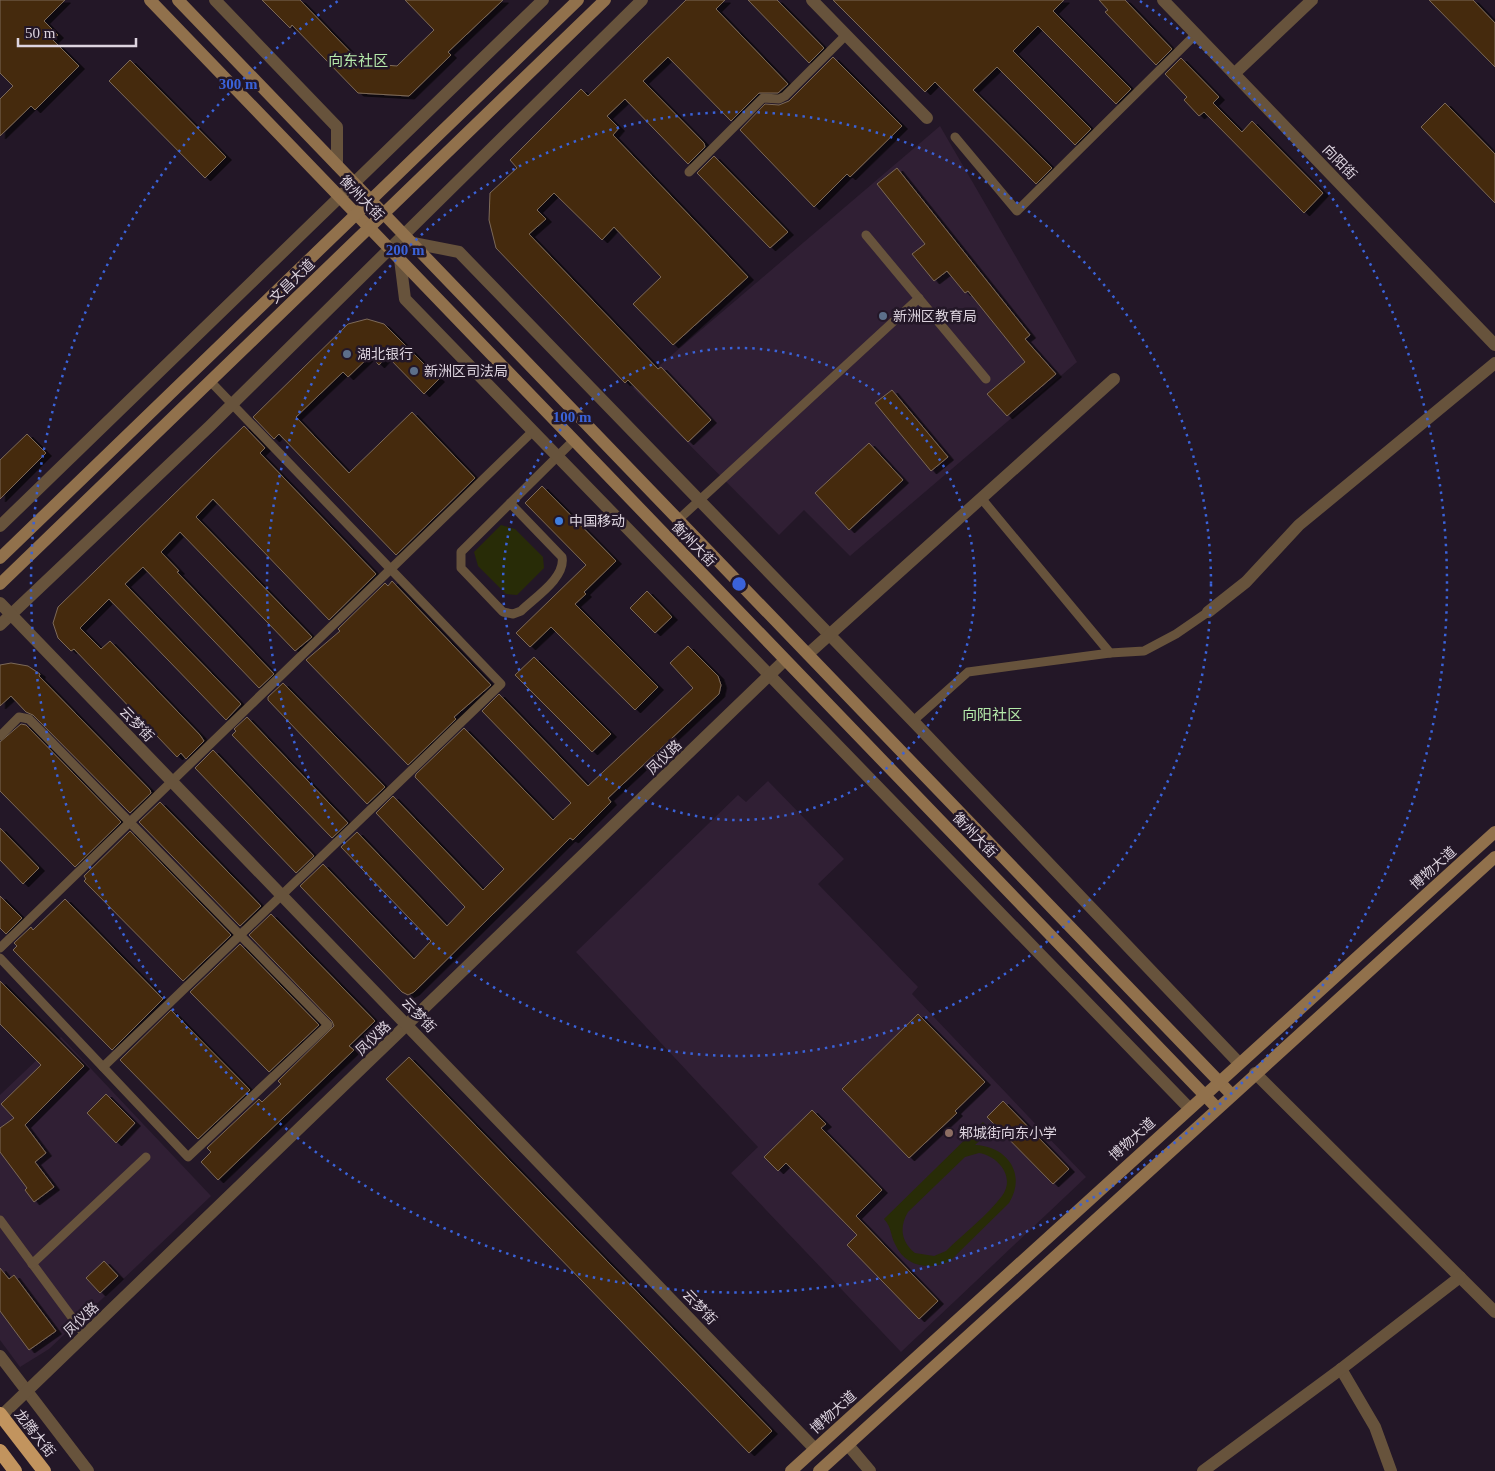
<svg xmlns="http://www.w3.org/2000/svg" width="1495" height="1471" viewBox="0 0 1495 1471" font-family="'Times New Roman','Noto Sans SC',serif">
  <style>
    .built { fill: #301f34 }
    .green { fill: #282c07; fill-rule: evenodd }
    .building { fill: #452a0c; stroke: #7c6958; filter: url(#shadow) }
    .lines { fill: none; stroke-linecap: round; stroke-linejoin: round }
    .service { stroke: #67533c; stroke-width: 9 }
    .minor { stroke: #67533c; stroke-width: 12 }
    .tertiary { stroke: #67533c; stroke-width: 12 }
    .secondary { stroke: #91714c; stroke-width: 12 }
    .trunk { stroke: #c2945e; stroke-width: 14 }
    .ring { fill: none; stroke: #3a62d9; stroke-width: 2.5; stroke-dasharray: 2.5 5 }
    .service-dot { fill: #5c6f8a; stroke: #231727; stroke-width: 2 }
    .shop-dot { fill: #3f7fe0; stroke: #231727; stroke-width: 2 }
    .education-dot { fill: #8d6e63; stroke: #231727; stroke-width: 2 }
    .labels { text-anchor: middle; stroke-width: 5; stroke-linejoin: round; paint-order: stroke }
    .street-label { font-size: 14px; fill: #ddd4df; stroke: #231727 }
    .poi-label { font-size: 14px; fill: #ddd4df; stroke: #231727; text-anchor: start }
    .neighbourhood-label { font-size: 15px; fill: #b4e9aa; stroke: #231727 }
    .centre { fill: #3a62d9; stroke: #231727; stroke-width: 2.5 }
    .ring-label { font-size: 15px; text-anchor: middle; font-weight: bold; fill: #3a62d9; stroke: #231727; stroke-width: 5; stroke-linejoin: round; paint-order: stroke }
  </style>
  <defs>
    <filter id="shadow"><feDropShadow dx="5.5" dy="3" stdDeviation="0" flood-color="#0009"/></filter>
  </defs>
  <rect width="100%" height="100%" fill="#231727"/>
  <!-- built -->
  <g class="built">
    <path d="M940,126L1077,362L850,556L804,510L779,535L633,388Z"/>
    <path d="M768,781L844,859L818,884L918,987L912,994L1086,1177L901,1352L731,1173L758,1147L576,952L738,795L746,802Z"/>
    <path d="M61,1037L211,1196L49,1349L20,1367L0,1340V1095Z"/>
  </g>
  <!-- green -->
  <g class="green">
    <path d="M501,525L515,529L543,557L544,568L517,595L506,594L478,566L474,552Z"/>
    <path d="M983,1122L991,1130L975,1145C1007,1146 1027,1174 1009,1203L950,1261C930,1271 905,1267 895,1244C890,1234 892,1228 884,1219ZM979,1153C998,1156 1016,1177 1002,1196C987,1216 964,1233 946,1251L934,1256L915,1253C901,1242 899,1227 908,1212L965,1157Z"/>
  </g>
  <!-- building -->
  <g class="building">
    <path d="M0,0H65L44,21L58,35L53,40L79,66L35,110L31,106L0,136V99L13,86L0,73Z"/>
    <path d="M262,0H300L361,63L397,66L434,30L405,0H503L448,52L451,55L409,96L358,93L292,25L290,28Z"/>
    <path d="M686,0H725L716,9L788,84L778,93H759L731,121L668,57L643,81L704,143L705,147L688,164L625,99L607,116L619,128L613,135L748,277L673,345L633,304L661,277L614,227L602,240L554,193L537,210L546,219L529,234L658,369L661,367L711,420L688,442L628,380L625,383L496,248L489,220L490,193L517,168L510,160L581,89L588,96Z"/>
    <path d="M748,0H777L824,48L809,63Z"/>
    <path d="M833,0H1064L1053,11L1131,89L1116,104L1038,26L1013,51L1091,129L1075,145L997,67L973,90L1052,168L1036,184L935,82L925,92Z"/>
    <path d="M1099,0H1125L1172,49L1156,65L1105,12L1108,10Z"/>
    <path d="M1429,0H1473L1495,23V67Z"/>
    <path d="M833,57L902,126L850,177L847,174L814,207L740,130L765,104L779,105L789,101Z"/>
    <path d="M1181,58L1219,97L1213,103L1242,132L1252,121L1323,193L1304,213L1204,112L1199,116L1184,100L1187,97L1165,74Z"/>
    <path d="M130,60L226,157L205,178L109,81Z"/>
    <path d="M1445,103L1495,154V203L1421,127Z"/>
    <path d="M714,156L788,232L770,248L697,173Z"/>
    <path d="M897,168L1030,335L1025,339L1056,374L1007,416L987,394L1025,362L968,291L965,293L947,271L934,281L912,254L925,244L877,184Z"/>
    <path d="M367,319L384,324L439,379L424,394L387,356L379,365L370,356L348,377L343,372L296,417L349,473L412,412L475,478L396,555L279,434L274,439L253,417L348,324Z"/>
    <path d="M892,390L948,457L931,471L875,403Z"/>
    <path d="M244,426L265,448L260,453L376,574L329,620L213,499L196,517L312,637L295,651L180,532L161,552L179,571L177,572L274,674L259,688L143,567L125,584L241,704L226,720L109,599L80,628L101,649L110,641L200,735L204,741L186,759L181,753L177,757L74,649L71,651L58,638L53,623L58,607Z"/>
    <path d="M27,434L46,453L0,499V460Z"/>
    <path d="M869,443L903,480L849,530L815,493Z"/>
    <path d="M542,486L616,561L584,592L586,594L575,604L658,687L635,710L551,627L530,647L516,633L586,565L525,503Z"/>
    <path d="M392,581L491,685L454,717L456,719L408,765L306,660L340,631L338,629L385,583L388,586Z"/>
    <path d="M647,591L672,617L655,633L630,608Z"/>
    <path d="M688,646L718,676L721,685L719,694L608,798L611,802L573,840L570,838L414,992L408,995L402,992L300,886L323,864L414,959L431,941L341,847L357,832L447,926L465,907L376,813L393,796L483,890L504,869L415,777L416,774L464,728L553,820L571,803L482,711L499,694L588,786L693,688L670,663Z"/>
    <path d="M534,657L611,734L592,752L515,675Z"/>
    <path d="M11,663L28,666L40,674L39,676L150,790L151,793L130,813L33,715L26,712L11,696L0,706V665Z"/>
    <path d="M283,683L385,787L367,804L268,700V697Z"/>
    <path d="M247,717L348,823L332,838L232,735L236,731L234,729Z"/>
    <path d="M21,724L26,725L121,822L75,867L0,791V742Z"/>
    <path d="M213,750L314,856L296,873L195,768Z"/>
    <path d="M160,802L261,906L240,926L139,822Z"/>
    <path d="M0,828L39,868L23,884L0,860Z"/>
    <path d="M130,831L231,935L183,981L84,881L86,879L84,876Z"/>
    <path d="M0,896L22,918L6,934L0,928Z"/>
    <path d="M65,899L163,999L112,1050L13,950L17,946L14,943L31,927L33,930Z"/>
    <path d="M271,914L375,1021L349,1046L354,1050L218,1180L201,1162L211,1152L207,1148L259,1099L262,1102L281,1084L278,1081L334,1026L332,1021L249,935Z"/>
    <path d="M240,944L319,1025L269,1072L190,992Z"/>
    <path d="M0,981L84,1066L25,1125L46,1153L35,1162L54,1187L34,1202L25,1190L27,1188L0,1152V1128L14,1118L1,1104L41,1065L0,1024Z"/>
    <path d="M171,1010L250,1090L198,1139L120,1060Z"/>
    <path d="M918,1014L985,1082L955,1111L957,1113L909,1158L842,1089Z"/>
    <path d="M409,1057L772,1431L749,1453L386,1079Z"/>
    <path d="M106,1094L135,1123L116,1143L87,1113Z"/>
    <path d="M1003,1101L1069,1169L1053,1184L987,1117Z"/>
    <path d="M812,1110L826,1124L821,1128L882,1190L856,1216L938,1301L919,1319L847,1245L857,1235L786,1163L778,1171L764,1157Z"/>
    <path d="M104,1261L118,1276L100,1293L86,1278Z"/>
    <path d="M0,1268L9,1279L14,1275L56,1331L29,1350L0,1311Z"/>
  </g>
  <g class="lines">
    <!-- service -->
    <g class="service">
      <path d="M955,137L1017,211L1196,34"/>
      <path d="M689,172L763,98L779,99L785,96L846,35"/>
      <path d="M866,235L986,379"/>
      <path d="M981,498L1110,653L1144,651L1176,634L1208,612"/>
      <path d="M510,503L562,557C566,578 534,598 521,611L513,614L503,612L461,568V552L574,440"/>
      <path d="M678,520L919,298"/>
      <path d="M913,721L968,672L1110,653"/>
      <path d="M0,736L19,717L29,719L328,1025L188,1157L0,958"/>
      <path d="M0,948L533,431"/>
      <path d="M103,1067L501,684L210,381"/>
      <path d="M0,1220L85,1335"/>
      <path d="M32,1264L146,1157"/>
    </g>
    <!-- minor -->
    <g class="minor">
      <path d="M215,0L337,127V165"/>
      <path d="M812,0L927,118"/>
      <path d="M1163,0L1495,345"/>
      <path d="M1234,74L1312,0"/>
      <path d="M413,243L459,252L913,721L1239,1063"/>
      <path d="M400,259L405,299L1189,1108"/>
      <path d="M0,526L543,0"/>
      <path d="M1208,612L1246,582L1299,525L1495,363"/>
      <path d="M0,625L210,426L642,0"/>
      <path d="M808,654L1114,379"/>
      <path d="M1255,1073L1495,1312"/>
      <path d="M0,1356L88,1471"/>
      <path d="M1341,1369L1375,1427L1391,1471"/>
      <path d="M1,1416L785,660"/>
      <path d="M848,1445L870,1471"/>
      <path d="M1203,1471L1341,1369L1460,1277"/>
    </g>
    <!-- tertiary -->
    <path class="tertiary" d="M0,603L815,1449"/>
    <!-- secondary -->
    <g class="secondary">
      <path d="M150,0L1217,1108"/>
      <path d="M178,0L1232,1095"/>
      <path d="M0,558L578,0"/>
      <path d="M0,584L605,0"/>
      <path d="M791,1471L1495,832"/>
      <path d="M819,1471L1495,857"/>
    </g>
    <!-- trunk -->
    <g class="trunk">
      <path d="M0,1414L44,1471"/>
      <path d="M0,1451L15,1471"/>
    </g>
  </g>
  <!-- distance rings -->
  <g class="ring">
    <circle cx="739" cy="584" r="236"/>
    <circle cx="739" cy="584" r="472"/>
    <path d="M1140 1A708 708 0 1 1 338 1"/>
  </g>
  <!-- markers -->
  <g class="service-dot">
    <circle cx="883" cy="316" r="5"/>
    <circle cx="347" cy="354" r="5"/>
    <circle cx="414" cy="371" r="5"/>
  </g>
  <circle class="shop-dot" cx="559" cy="521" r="5"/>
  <circle class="education-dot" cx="949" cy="1133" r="5"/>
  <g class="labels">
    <!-- street labels -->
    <g class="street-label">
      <text transform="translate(1340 162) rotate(46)" y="5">向阳街</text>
      <text transform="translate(362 198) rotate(46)" y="5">衡州大街</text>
      <text transform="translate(292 281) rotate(-44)" y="5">文昌大道</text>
      <text transform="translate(694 544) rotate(46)" y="5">衡州大街</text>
      <text transform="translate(137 724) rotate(46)" y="5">云梦街</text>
      <text transform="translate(664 757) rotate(-44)" y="5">凤仪路</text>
      <text transform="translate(975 835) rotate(46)" y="5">衡州大街</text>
      <text transform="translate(1433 868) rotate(-42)" y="5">博物大道</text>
      <text transform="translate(419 1015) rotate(46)" y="5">云梦街</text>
      <text transform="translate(373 1038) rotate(-44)" y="5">凤仪路</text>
      <text transform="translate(1132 1139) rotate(-42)" y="5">博物大道</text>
      <text transform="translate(700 1307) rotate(46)" y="5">云梦街</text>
      <text transform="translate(81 1319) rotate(-44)" y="5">凤仪路</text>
      <text transform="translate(833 1412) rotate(-42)" y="5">博物大道</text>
      <text transform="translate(35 1433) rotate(52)" y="5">龙腾大街</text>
    </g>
    <!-- poi labels -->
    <g class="poi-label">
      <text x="893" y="321">新洲区教育局</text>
      <text x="357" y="359">湖北银行</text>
      <text x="424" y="376">新洲区司法局</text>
      <text x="569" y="526">中国移动</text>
      <text x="959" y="1138">邾城街向东小学</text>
    </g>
    <!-- neighbourhood labels -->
    <g class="neighbourhood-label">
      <text x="358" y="66">向东社区</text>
      <text x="992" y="720">向阳社区</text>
    </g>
  </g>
  <circle cx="739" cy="584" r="8" class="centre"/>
  <g class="ring-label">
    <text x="238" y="89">300 m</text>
    <text x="405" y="255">200 m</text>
    <text x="572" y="422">100 m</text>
  </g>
  <!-- scale -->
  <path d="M18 38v8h118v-8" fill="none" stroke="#ddd4df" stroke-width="2.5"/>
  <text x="25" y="38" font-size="15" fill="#ddd4df" stroke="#231727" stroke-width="4" paint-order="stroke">50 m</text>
</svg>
